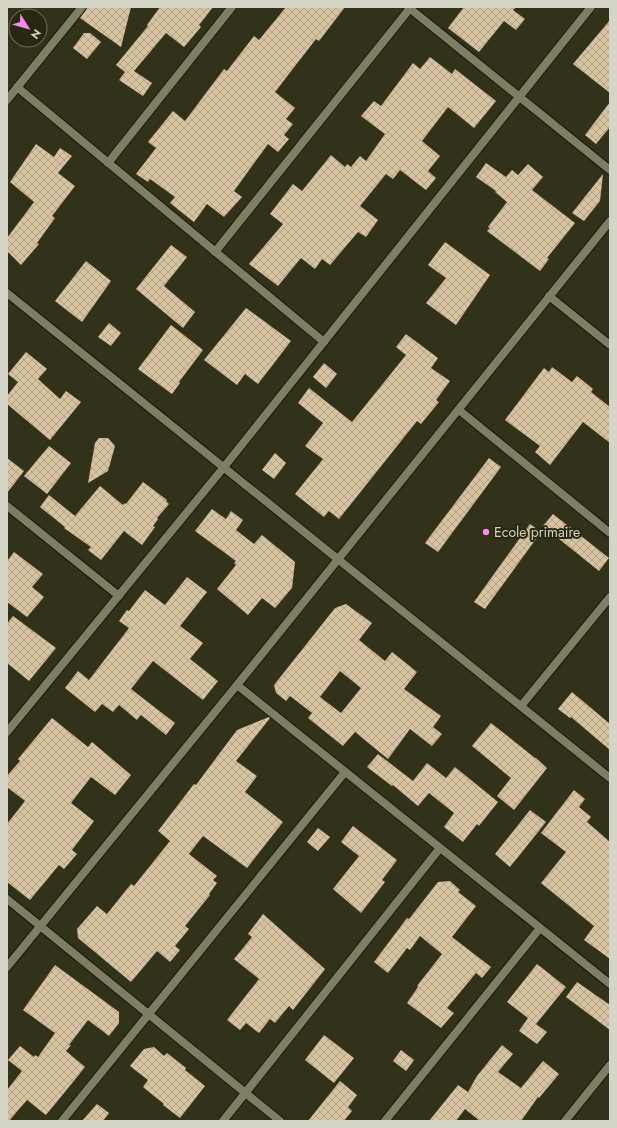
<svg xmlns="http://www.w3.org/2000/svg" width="617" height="1128" viewBox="0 0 617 1128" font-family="Jost,sans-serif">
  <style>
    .building { fill: url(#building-cross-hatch); fill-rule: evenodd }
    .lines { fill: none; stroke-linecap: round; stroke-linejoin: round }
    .minor-casing { stroke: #1a1904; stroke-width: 10 }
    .minor { stroke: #7f7e65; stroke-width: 8 }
    .poi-dot { fill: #f689ed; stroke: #282812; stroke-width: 1.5 }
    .labels { text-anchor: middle; stroke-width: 4; stroke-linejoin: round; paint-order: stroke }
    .poi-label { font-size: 14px; fill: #d4d4c7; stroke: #282812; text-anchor: start }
  </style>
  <defs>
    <pattern id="building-cross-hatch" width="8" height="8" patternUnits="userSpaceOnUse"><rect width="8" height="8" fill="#d8c3a1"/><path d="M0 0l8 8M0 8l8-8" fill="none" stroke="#b2a288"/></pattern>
  </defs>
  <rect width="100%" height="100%" fill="#32321b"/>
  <!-- building -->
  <g class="building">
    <path d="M87,7H131L121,47L80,18Z"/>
    <path d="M160,7H213L199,25L201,27L184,47L166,33L134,71L152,83L143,96L119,80L125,72L116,65L148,26L147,25Z"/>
    <path d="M286,7H345L319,41L316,39L275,92L295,108L286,119L293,124L284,135L289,139L278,152L268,144L234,191L242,197L224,217L207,204L194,222L170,203L175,197L150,179L148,182L136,174L156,148L148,142L173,111L185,121L224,69L227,71L254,36L259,40Z"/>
    <path d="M464,7H516L513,10L525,19L516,30L504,21L479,52L448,28Z"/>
    <path d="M610,20V93L573,64Z"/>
    <path d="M84,33H90L101,42L87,59L73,48Z"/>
    <path d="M430,57L452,74L455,69L496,101L474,128L448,107L422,141L440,156L428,171L436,178L426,190L400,170L393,179L386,174L360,206L378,220L366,237L358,232L330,265L322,259L315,269L301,258L278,286L249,264L283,224L270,214L293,184L302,191L331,155L345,167L347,164L351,167L360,156L366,161L385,134L361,116L374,101L381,106L413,63L420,69Z"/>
    <path d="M610,102V127L596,144L585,135Z"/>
    <path d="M36,144L54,157L60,148L72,156L58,173L75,186L52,216L55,218L37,243L39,244L21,265L7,251V238L34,202L10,182Z"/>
    <path d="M486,163L506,177L512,170L518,175L528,164L543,177L532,190L575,223L547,258L549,259L540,271L487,231L490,228L488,227L507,202L495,192L496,191L476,177Z"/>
    <path d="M603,174L600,201L584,221L572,213Z"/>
    <path d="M445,242L490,275L456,325L426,303L446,278L428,265Z"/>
    <path d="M171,245L187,257L164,286L195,312L183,328L136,289Z"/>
    <path d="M86,261L111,281L82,322L55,301Z"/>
    <path d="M246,308L291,341L258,384L245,374L237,385L204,360Z"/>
    <path d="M109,323L121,333L111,346L98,337Z"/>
    <path d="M171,325L203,350L179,382L180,383L172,394L138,369Z"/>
    <path d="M406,334L438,358L431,368L450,381L436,400L439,402L421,424L417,421L339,519L329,511L324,517L295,494L323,459L305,446L323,423L298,403L309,388L352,422L406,355L396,347Z"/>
    <path d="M26,352L47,369L38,379L60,399L66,391L81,402L50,440L7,404V396L18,382L8,374Z"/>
    <path d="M324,363L337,374L326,388L313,377Z"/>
    <path d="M552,367L572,382L577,376L593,389L591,392L610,407V443L583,422L550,465L535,452L540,446L505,420L544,368L549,372Z"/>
    <path d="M99,438H108L115,446L108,471L88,483L95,443Z"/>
    <path d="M49,446L71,463L47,494L24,476Z"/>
    <path d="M275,453L286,463L274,479L262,470Z"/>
    <path d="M7,458L24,471L7,493Z"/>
    <path d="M489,458L501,467L438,552L425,543Z"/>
    <path d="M143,482L167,500L166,501L169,504L157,518L158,519L153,526L155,527L142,545L124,531L101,560L88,550L91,547L64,528L65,527L40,507L49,495L75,516L100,486L123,505L125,503L126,504Z"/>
    <path d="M212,509L226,519L231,511L243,520L236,530L254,544L262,535L295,562L292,588L275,608L262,598L248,615L217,589L236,565L234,563L236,561L195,531Z"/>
    <path d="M553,514L609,558L599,571L543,526Z"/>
    <path d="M530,524L541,532L485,609L474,602Z"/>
    <path d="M14,552L43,574L32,587L44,597L27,617L7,602V561Z"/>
    <path d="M187,577L207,592L180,626L203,643L190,659L218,681L203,700L153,661L131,689L175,723L166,735L141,715L137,720L119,705L113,712L102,704L95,712L65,688L78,671L89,680L129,628L119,621L127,610L129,611L145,590L165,605Z"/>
    <path d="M346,604L372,623L359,640L385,661L392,652L417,672L404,689L441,716L433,727L442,734L432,746L410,729L388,759L355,732L343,746L308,718L312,713L290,696L286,701L276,693L274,685L335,608ZM340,671L361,688L341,713L320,697Z"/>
    <path d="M13,616L56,648L29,681L7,663V624Z"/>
    <path d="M572,692L610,724V750L571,717L570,718L558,709Z"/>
    <path d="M269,717L270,718L236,761L257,776L245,792L283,822L247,868L203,836L189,854L217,876L213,880L217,883L209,894L210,895L185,926L189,929L175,946L180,950L170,962L157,951L131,982L78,938L77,929L97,906L107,914L131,884L134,886L170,841L158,831L194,784L196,785L237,730Z"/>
    <path d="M52,718L88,747L92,742L131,775L115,795L91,777L71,803L94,821L72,850L77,854L64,869L59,865L30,900L7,882V824L25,801L7,787V776L20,761L18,759Z"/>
    <path d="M491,723L535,758H536L547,768L514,810L497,796L511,778L472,746Z"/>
    <path d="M378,754L413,781L427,763L446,778L455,767L498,802L479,826L477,824L463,842L444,827L454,813L429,793L418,806L393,785L392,786L367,767Z"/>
    <path d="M574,790L585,799L579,807L591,817L587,822L610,842V959L584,940L594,926L541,883L566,852L541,833Z"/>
    <path d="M530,810L546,822L510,867L495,854Z"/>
    <path d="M353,826L397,860L382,880L385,882L361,913L333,889L359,856L341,842Z"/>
    <path d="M318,828L330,837L318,851L307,842Z"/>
    <path d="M450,881L460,890L458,892L476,906L452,937L491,967L482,978L476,973L447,1008L454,1013L441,1028L407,1003L418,987L417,986L442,954L420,936L410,950L407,948L388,973L374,962L407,918L409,919L438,882Z"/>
    <path d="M263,914L325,969L293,1010L289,1006L275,1023L270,1019L259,1033L246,1023L240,1030L227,1020L259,979L234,959L252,937L248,934Z"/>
    <path d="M537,964L566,987L536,1024L547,1032L537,1044L519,1031L528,1018L507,1002Z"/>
    <path d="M55,965L119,1012V1023L109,1036L88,1020L69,1045H71L66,1051L85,1067L73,1082L46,1115L27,1100L9,1121H7V1090L22,1071L8,1060L20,1046L34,1057L35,1055L38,1057L55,1033L23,1010Z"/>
    <path d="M577,982L610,1005V1030L566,997Z"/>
    <path d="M324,1035L354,1058L334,1083L305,1060Z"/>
    <path d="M502,1045L513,1054L498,1072L521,1088L543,1061L559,1074L539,1098L538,1097L521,1121H480L465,1109L456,1121H429L458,1085L468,1092L477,1076Z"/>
    <path d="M154,1047L164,1056L167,1053L186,1068L185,1070L205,1086L180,1118L163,1105L164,1104L143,1087L148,1080L130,1066L144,1049Z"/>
    <path d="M401,1050L414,1060L406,1071L393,1061Z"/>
    <path d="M340,1081L357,1095L348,1107L352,1111L344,1121H308Z"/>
    <path d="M97,1104L109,1113L103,1121H82Z"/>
  </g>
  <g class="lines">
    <defs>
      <g id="minor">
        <path d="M408,7L610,170"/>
        <path d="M17,87L324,342"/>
        <path d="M7,100L82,7"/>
        <path d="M108,163L232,7"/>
        <path d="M215,252L411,7"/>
        <path d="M7,293L610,778"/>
        <path d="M549,296L610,345"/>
        <path d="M459,410L610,533"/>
        <path d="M7,506L119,596"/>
        <path d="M237,685L610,984"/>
        <path d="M521,706L610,597"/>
        <path d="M7,732L224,467L591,7"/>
        <path d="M7,899L280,1121"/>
        <path d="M7,967L237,685L610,221"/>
        <path d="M62,1121L345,772"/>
        <path d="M223,1121L440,848"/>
        <path d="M385,1121L540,928"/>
        <path d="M565,1121L610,1065"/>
      </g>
    </defs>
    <!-- minor casing -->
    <use href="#minor" class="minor-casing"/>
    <!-- minor -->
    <use href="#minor" class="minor"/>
  </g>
  <!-- markers -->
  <circle class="poi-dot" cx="486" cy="532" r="4"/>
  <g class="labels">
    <!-- poi labels -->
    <g class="poi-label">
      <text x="494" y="537">Ecole primaire</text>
    </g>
  </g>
  <!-- border -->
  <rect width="617" height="1128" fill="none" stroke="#d4d4c7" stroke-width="16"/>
  <!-- north arrow -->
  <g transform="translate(28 28) rotate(127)"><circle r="19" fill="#282812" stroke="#6d6d5a"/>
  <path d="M0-3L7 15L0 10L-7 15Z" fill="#f689ed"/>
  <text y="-6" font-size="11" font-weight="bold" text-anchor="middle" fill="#d4d4c7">N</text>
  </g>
</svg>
